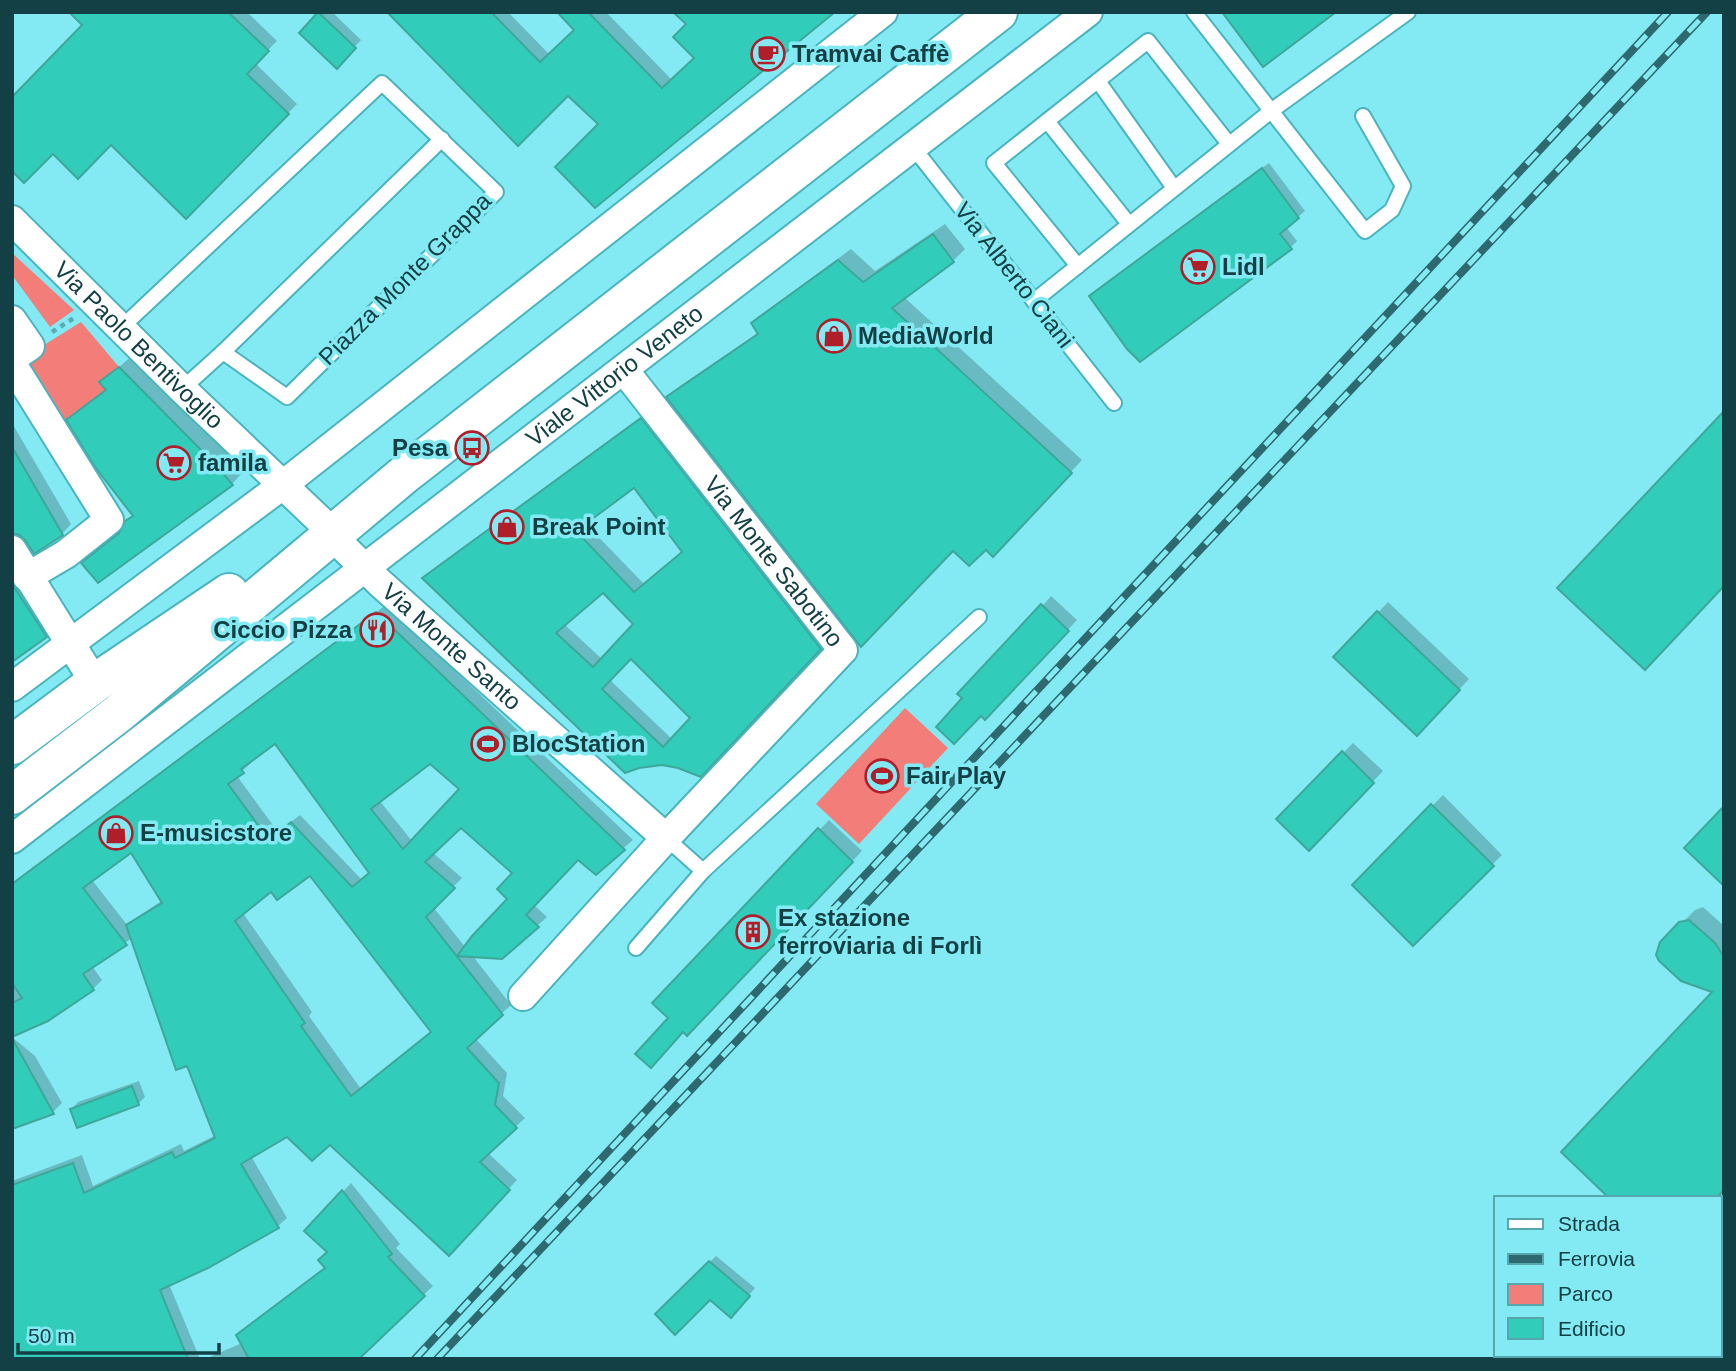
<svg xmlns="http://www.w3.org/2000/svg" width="1736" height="1371" viewBox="0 0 1736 1371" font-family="Helvetica,sans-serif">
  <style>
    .green { fill: #f27d79 }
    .shadow { fill: #0003; fill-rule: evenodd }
    .building { fill: #31ccba; stroke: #3fa79a; stroke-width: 2; fill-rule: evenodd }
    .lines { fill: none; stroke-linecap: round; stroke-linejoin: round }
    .lane-casing { stroke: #4ab4be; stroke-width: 18 }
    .street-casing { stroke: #4ab4be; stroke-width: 32 }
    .secondary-casing { stroke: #4ab4be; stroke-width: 42 }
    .path { stroke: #5aabb4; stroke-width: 4.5; stroke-dasharray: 5 5; stroke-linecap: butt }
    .lane { stroke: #fff; stroke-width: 14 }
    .street { stroke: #fff; stroke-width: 28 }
    .secondary { stroke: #fff; stroke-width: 38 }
    .rail-casing { stroke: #2e696f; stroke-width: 8 }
    .rail { stroke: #83eaf4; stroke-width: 5; stroke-dasharray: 16; stroke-linecap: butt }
    .labels { text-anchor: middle; stroke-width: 7; stroke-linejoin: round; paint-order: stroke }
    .poi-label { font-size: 24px; font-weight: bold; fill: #134045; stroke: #83eaf4; text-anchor: start }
    .street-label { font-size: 24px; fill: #134045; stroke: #83eaf4 }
  </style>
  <rect width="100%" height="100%" fill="#83eaf4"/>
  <!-- green -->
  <g class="green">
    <path d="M12,253L74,310L50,327L12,275Z"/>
    <path d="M81,322L119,367L100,381L106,390L63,423L20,360Z"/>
    <path d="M905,708L948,748L859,844L816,804Z"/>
  </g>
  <!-- shadow -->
  <g class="shadow">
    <path d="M97,12H247L277,41L255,63L297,104L186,217Z"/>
    <path d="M321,12H332L361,40L337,66L301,33Z"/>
    <path d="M389,12H508L550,55L576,30L560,12H606L672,80L830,12L601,123L568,94Z"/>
    <path d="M1269,163L1305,211L1286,227L1297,241L1290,248L1097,290Z"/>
    <path d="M945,224L965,249L953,261L904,297L1082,460L1005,543L986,547L953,549L669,397L680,386L759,332L754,323L765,312L851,249L875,271Z"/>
    <path d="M133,355L224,446L245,470L232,484L83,564L123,529L134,515L69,420L107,388L102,382Z"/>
    <path d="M650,411L829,639L709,766H678L662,764L424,578L433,570ZM634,486L684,551L644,584L585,523ZM603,591L635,624L602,659L564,624ZM632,656L693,718L672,739L609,679Z"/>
    <path d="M12,423L71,524L62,534L34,551L21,534L12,532Z"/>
    <path d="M12,557L55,627L12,659Z"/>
    <path d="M1051,596L1077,620L995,708L964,698Z"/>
    <path d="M1388,602L1469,679L1427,724L1336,657Z"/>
    <path d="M386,605L633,840L596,872L579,857L534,905L547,917L502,957L472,955L511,1005L475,1038L507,1073L503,1096L525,1118L488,1153L517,1180L457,1245L330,1143L287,1135L251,1156L287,1218L278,1226L169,1284L200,1359H12V1181L82,1155L93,1186L181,1144L184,1151L216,1135L188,1064L132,938L92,966L102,980L93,989L47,1020L12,1035V883ZM275,742L371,872L362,880L300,815L278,832L237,776L251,763L249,761ZM430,762L462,789L412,841L379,800ZM461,825L515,873L510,899L466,948L433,907L462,878L432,852ZM132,850L163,900L137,917L128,926L92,880ZM310,873L433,1031L361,1089L309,1016L312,1012L243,913L272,890Z"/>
    <path d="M1353,743L1383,771L1309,849L1278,819Z"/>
    <path d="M1443,795L1502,855L1413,944L1354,885Z"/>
    <path d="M829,820L862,851L697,1024L683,1030L654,1003Z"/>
    <path d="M1703,907L1724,926V1188L1716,991L1662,943L1695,910Z"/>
    <path d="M12,1037L35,1056L62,1103L53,1112L12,1127Z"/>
    <path d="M139,1081L145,1097L138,1104L72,1109L78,1102Z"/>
    <path d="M351,1183L400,1244L396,1248L433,1286L357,1359H205L242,1343L238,1335L247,1326L326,1267L329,1251L307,1231Z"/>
    <path d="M716,1256L755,1288L737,1309L710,1298L657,1314Z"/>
  </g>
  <!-- building -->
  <g class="building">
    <path d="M69,12H228L269,51L247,74L289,114L186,219L111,145L78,179L53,154L24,183L12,171V97L82,25Z"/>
    <path d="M318,12L356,48L337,69L299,33Z"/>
    <path d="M387,12H491L540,62L574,30L557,12H588L662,88L694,58L673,37L686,24L673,12H835L595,208L555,167L598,124L568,96L518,146Z"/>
    <path d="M1222,12H1336L1263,67Z"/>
    <path d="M1262,168L1299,218L1280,234L1292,249L1140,362L1127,349L1089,296Z"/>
    <path d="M933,234L954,262L892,308L1072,473L993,557L986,550L969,566L953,551L861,647L666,397L758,334L751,323L838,260L863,282Z"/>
    <path d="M119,367L211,460L233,485L98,583L81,563L119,533L125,521L133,516L95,467L66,420L106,390L99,382Z"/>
    <path d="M1724,411V586L1645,670L1557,588Z"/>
    <path d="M641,418L821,649L701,777L678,768L662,765L639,768L625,773L422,578ZM634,488L682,552L634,592L576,531ZM603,593L633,624L593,667L556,633ZM631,659L690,718L663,747L602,689Z"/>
    <path d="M12,447L63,535L34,554L26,541L19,535L12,533Z"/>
    <path d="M12,584L47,637L12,662Z"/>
    <path d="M1041,604L1069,631L985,720L981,716L954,744L936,727L962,698L957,694Z"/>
    <path d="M1377,611L1460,690L1417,736L1333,657Z"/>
    <path d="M376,612L625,850L596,875L578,860L526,915L539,927L502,959L457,956L472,936L507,899L497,889L512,873L461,828L425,862L455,888L426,917L503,1015L467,1048L499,1083L495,1105L517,1128L480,1162L510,1190L449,1256L330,1145L312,1161L287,1137L241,1164L279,1228L208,1268L160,1290L188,1359H12V1185L73,1163L84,1193L172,1152L175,1158L215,1138L187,1066L176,1070L126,925L162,903L131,853L83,888L127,945L83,974L94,990L48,1021L12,1037V1003L22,998L12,983V884ZM275,744L369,873L352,887L291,822L269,840L228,784L244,773L241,769ZM430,764L459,789L403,849L371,809ZM310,876L431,1032L351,1096L301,1026L305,1023L235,921L271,892L277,900Z"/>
    <path d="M1342,751L1374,783L1309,851L1276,819Z"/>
    <path d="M1431,804L1494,866L1413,946L1352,885Z"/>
    <path d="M1724,806V886L1684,848Z"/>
    <path d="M818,828L853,862L687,1036L683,1032L651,1068L635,1054L668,1018L652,1003Z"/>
    <path d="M1689,920L1715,943L1724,957V1190L1716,1198H1609L1561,1152L1712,992L1681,981L1659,961L1656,955L1660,942L1679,922Z"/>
    <path d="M12,1038L54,1114L12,1129Z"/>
    <path d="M132,1086L139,1105L77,1128L70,1109Z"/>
    <path d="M342,1190L392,1254L388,1257L425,1296L359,1359H249L236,1335L325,1268L318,1260L327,1252L304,1231Z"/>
    <path d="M709,1261L750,1296L731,1318L710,1300L675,1335L655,1314Z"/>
  </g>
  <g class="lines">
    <defs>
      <g id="lane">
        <path d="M1194,12L1365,231L1392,210L1403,186L1363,116"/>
        <path d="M1098,81L1174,188"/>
        <path d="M1047,121L1129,224"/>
        <path d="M913,147L1114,403"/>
        <path d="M1078,266L994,163L1148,41L1229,144"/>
        <path d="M1034,301L1271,111L1408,12"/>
        <path d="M122,327L382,83L496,192L287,397L223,352L182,389"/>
        <path d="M223,352L442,139"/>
        <path d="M703,871L979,617"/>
        <path d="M636,948L703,871L666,838"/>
      </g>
      <g id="street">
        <path id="s1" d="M12,220L182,389L327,527"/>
        <path d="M12,320L30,346L12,358"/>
        <path d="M12,364L109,520L66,554L27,577"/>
        <path id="s2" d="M624,370L843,650L666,838"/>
        <path id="s3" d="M332,536L380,583L666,838L523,996"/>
        <path d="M12,550L95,683"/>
        <path d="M12,687L284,484L883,12"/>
        <path id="s4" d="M12,839L1088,12"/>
      </g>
      <g id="secondary">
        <path d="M12,745L95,683L229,593"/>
        <path d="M12,795L119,713L405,474L998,12"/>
      </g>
    </defs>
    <!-- lane casing -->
    <use href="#lane" class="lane-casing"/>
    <!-- street casing -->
    <use href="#street" class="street-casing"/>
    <!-- secondary casing -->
    <use href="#secondary" class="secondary-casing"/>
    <!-- path -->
    <path class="path" d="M52,332L74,318"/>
    <!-- lane -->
    <use href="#lane" class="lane"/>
    <!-- street -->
    <use href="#street" class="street"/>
    <!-- secondary -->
    <use href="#secondary" class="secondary"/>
    <defs>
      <g id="rail">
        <path d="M415,1359L1668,12"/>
        <path d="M437,1359L1707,12"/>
      </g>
    </defs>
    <!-- rail casing -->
    <use href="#rail" class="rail-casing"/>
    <!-- rail -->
    <use href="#rail" class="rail"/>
  </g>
  <!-- icons -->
  <defs>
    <symbol id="cafe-ring" viewBox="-11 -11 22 22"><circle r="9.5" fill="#83eaf4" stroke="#b01e2a" stroke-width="1.5"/><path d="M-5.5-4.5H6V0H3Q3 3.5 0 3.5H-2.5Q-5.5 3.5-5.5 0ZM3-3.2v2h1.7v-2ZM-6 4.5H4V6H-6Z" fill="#b01e2a"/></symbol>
    <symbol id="supermarket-ring" viewBox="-11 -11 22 22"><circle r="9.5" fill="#83eaf4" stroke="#b01e2a" stroke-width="1.5"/><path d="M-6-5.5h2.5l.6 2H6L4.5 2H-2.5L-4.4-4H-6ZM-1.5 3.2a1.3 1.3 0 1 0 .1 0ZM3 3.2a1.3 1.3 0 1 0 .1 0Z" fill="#b01e2a"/></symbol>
    <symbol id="shop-ring" viewBox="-11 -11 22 22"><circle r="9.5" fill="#83eaf4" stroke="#b01e2a" stroke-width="1.5"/><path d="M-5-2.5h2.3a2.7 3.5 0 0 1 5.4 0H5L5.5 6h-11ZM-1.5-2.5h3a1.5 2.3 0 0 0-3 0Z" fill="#b01e2a"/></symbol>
    <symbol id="bus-ring" viewBox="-11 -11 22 22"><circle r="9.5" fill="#83eaf4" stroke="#b01e2a" stroke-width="1.5"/><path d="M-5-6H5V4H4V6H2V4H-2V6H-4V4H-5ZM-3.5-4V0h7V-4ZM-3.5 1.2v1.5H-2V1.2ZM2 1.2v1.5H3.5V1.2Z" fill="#b01e2a"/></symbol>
    <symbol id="restaurant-ring" viewBox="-11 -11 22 22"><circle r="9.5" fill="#83eaf4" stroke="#b01e2a" stroke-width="1.5"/><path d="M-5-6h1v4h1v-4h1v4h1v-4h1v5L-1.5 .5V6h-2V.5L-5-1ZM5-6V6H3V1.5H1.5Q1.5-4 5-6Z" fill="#b01e2a"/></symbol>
    <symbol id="stadium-ring" viewBox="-11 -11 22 22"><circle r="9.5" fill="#83eaf4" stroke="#b01e2a" stroke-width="1.5"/><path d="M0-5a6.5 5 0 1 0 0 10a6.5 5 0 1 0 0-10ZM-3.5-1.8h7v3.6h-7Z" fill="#b01e2a"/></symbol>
    <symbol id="building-ring" viewBox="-11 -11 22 22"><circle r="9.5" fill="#83eaf4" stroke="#b01e2a" stroke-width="1.5"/><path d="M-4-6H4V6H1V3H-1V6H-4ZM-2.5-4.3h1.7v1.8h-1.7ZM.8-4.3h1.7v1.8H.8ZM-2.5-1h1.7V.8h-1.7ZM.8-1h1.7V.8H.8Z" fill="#b01e2a"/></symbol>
  </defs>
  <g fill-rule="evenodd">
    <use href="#cafe-ring" x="749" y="35" width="38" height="38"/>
    <use href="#supermarket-ring" x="1179" y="248" width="38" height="38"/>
    <use href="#shop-ring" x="815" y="317" width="38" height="38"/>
    <use href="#bus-ring" x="453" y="429" width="38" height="38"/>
    <use href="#supermarket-ring" x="155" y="444" width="38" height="38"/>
    <use href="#shop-ring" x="488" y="508" width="38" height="38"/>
    <use href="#restaurant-ring" x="358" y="611" width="38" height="38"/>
    <use href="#stadium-ring" x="469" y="725" width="38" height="38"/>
    <use href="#stadium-ring" x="863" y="757" width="38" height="38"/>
    <use href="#shop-ring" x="97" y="814" width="38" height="38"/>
    <use href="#building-ring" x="734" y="913" width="38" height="38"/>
  </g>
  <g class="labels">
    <!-- poi labels -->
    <g class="poi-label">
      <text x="792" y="62">Tramvai Caffè</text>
      <text x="1222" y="275">Lidl</text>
      <text x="858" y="344">MediaWorld</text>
      <text x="448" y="456" text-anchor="end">Pesa</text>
      <text x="198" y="471">famila</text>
      <text x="532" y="535">Break Point</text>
      <text x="352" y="638" text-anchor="end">Ciccio Pizza</text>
      <text x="512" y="752">BlocStation</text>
      <text x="906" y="784">Fair Play</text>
      <text x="140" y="841">E-musicstore</text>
      <text x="778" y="926">Ex stazione<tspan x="778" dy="28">ferroviaria di Forlì</tspan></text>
    </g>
    <!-- street labels -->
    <g class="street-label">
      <text transform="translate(1014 275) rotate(52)" y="8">Via Alberto Ciani</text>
      <text transform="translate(405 279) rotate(-45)" y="8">Piazza Monte Grappa</text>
      <text dy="8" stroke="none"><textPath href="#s1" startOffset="178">Via Paolo Bentivoglio</textPath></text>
      <text dy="8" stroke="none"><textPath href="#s4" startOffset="760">Viale Vittorio Veneto</textPath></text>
      <text dy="8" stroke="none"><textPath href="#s2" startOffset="243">Via Monte Sabotino</textPath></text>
      <text dy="8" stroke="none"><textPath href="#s3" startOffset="163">Via Monte Santo</textPath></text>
    </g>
  </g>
  <!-- border -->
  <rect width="1736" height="1371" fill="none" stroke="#134045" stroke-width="28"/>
  <!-- legend -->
  <rect x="1494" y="1196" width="228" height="161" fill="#83eaf4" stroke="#56a6ae" stroke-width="2"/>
  <rect x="1508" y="1219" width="35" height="10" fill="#ffffff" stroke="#56a6ae" stroke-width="2"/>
  <text x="1558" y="1231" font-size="21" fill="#134045">Strada</text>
  <rect x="1508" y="1254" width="35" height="10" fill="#2e696f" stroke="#56a6ae" stroke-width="2"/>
  <text x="1558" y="1266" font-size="21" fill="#134045">Ferrovia</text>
  <rect x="1508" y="1284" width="35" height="21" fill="#f27d79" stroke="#56a6ae" stroke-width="2"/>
  <text x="1558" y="1301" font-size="21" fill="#134045">Parco</text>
  <rect x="1508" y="1318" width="35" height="21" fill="#31ccba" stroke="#56a6ae" stroke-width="2"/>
  <text x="1558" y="1336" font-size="21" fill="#134045">Edificio</text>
  <!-- scale -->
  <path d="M18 1343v10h201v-10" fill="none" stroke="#134045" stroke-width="3.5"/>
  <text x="28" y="1343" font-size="21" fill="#134045" stroke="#83eaf4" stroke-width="5" paint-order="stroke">50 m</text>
</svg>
